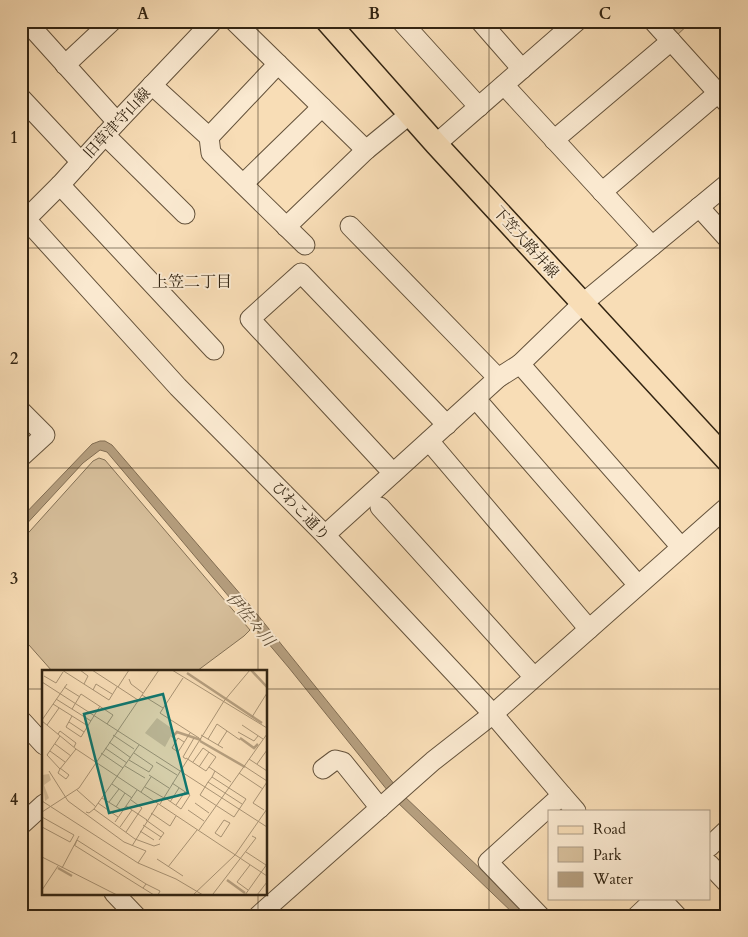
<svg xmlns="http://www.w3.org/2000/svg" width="748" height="937" viewBox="0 0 748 937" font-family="Cardo,'Noto Serif JP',serif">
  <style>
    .green { fill: #d6be9a; stroke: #847156 }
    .water { fill: #b59e7e; stroke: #816d53 }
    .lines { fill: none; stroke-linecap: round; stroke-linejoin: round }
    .minor-casing { stroke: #64523b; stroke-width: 21 }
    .major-casing { stroke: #322412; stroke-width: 25 }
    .minor { stroke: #fae9d0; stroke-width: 19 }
    .major { stroke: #f8ddb6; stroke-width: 22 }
    .grid { fill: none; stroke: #322412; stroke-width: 1; stroke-opacity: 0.55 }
    .labels { text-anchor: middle; stroke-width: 4; stroke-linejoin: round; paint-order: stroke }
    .street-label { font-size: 15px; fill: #322412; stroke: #fae9d0 }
    .neighbourhood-label { font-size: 16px; fill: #322412; stroke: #fae9d0 }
    .water-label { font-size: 16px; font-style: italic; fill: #604f38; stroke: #fae9d0 }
    .inset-river { fill: none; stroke: #b59e7e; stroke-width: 2.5 }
    .inset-road { fill: none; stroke: #a99374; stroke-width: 1 }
    .view { fill: #0f766e; fill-opacity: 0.15; stroke: #0f766e; stroke-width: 2.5 }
    .inset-edge { fill: none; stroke: #322412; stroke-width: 2.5 }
    .neatline { fill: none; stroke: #322412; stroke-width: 2 }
    .grid-label { font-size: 16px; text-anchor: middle; font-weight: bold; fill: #322412 }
  </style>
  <rect width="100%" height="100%" fill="#f8ddb6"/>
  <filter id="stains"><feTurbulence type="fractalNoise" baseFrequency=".004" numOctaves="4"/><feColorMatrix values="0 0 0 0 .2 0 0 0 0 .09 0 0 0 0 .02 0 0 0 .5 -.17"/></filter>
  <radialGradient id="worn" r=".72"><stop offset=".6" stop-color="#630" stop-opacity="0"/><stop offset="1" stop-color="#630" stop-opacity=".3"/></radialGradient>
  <!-- green -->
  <g class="green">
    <path d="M660,21H692L675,37Z"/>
    <path d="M99,458L105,460L250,630L244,636L197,671H52L21,636V541L93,461Z"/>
  </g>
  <!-- water -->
  <path class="water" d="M100,441H105L112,445L248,603L403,795L530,916H516L396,801L289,668L107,452L100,450L83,463L21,530V518L92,444Z"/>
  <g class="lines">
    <defs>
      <g id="minor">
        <path d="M26,21L117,122"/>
        <path d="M234,21L366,150"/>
        <path d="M401,21L479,107"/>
        <path d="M480,21L522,69"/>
        <path d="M653,21L727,103"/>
        <path d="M65,65L112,21"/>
        <path d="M152,85L209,137L211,153L305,245"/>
        <path d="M504,85L652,246"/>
        <path d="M21,98L81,162"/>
        <path d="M105,135L185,214"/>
        <path d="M209,137L278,64"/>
        <path d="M554,140L671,41"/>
        <path d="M436,144L577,21"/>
        <path d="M243,184L322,107"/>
        <path d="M60,185L214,350"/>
        <path d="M602,192L718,93"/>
        <path d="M699,207L727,238"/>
        <path d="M21,214L178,387L325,535L493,714L562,795L576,811"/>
        <path d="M21,224L60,185L117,122L213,21"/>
        <path d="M350,226L498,378"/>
        <path d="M286,227L366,150L410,114"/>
        <path d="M520,364L681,547"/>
        <path d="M476,399L638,585"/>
        <path d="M21,411L45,435L21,457"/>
        <path d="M429,441L589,629"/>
        <path d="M393,473L250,319L301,273L447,425"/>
        <path d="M380,507L534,677"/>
        <path d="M325,535L498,378L520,364L582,304L727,184"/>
        <path d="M21,720L44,745"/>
        <path d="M323,769L335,760L343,762L380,808"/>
        <path d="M21,825L44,804"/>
        <path d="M709,847L727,830"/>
        <path d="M709,864L727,883"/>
        <path d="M114,893L136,916"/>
        <path d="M660,898L677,916"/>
        <path d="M258,916L433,761L493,714L727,507"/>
        <path d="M540,916L488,862L562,795"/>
        <path d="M637,916L656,898"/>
      </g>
      <path id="major" d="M327,21L436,144L727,460"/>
    </defs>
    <!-- minor casing -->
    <use href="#minor" class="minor-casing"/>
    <!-- major casing -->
    <use href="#major" class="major-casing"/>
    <!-- minor -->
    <use href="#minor" class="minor"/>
    <!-- major -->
    <use href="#major" class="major"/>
  </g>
  <!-- grid -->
  <path class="grid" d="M258,21V671M489,21V916M21,248H727M21,468H727M21,689H44M266,689H727M258,893V916"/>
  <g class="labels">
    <!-- street labels -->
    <g class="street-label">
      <text transform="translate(117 123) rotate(-47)" y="5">旧草津守山線</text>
      <text transform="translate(526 242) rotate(48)" y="5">下笠大路井線</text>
      <text transform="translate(301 511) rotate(46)" y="5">びわこ通り</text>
    </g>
    <!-- neighbourhood labels -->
    <g class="neighbourhood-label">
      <text x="192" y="287">上笠二丁目</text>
    </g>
    <!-- water labels -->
    <g class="water-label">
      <text transform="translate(251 619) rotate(50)" y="6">伊佐々川</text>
    </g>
  </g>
  <!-- overview -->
  <g transform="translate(42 670)">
    <rect width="225" height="225" fill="#f8ddb6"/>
    <path d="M115,48L132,60L123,77L103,63ZM7,104L9,110L2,115L7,128L3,131L0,105Z" fill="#d6be9a"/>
    <path class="inset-river" d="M209,0L225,17M145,3L220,53M130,67L135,62L159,70M198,68L212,78L216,74M158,71L203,97M16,198L30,206M185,210L203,223"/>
    <path class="inset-road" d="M20,0L67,30L75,17M38,0L46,6L42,14M50,0L96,30M130,0L225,58M2,6L14,13L21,2M141,8L118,43L157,68M87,9L89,14L101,23M0,12L225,157M22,17L38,27M76,17L87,0M51,20L54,14L70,24M100,25L121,38M14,29L49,51M11,34L46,56M30,39L39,24L71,45L65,54M30,46L24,57L39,67L58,36M210,47L225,23M0,50L25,14M0,51L34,79L225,206M27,52L42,62M5,55L17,38M200,55L221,69M196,62L212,71L216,66M16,64L18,61L34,73L32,77M71,65L92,79M159,65L181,78M18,66L5,85L18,99L34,79M166,69L175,54L198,70M67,72L89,88M142,72L136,68L130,78L136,82L148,63M13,74L29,86M176,75L185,61M63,78L85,93M8,81L23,92M59,83L81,98M144,88L164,101L174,87L161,78L151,92M144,89L141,87L152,68M207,89L225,101M87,90L107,102L111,96L92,83M114,92L135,105M215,94L225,80M83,96L103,108M202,96L225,111M157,97L167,82M167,97L189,112M18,99L16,103L24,109L27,105L18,98M7,101L26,131L82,172L104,181L96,193M197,103L221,119M107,105L127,118M170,107L204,129L192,147L158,125L163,117L166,112L170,107L173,101M166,112L200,134M70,114L90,128M103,117L122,128M35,120L54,137M99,122L109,107M122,127L139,139L148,125L130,113M60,128L81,141M0,131L96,193L134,209L161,225M67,132L77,119M128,132L137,118M56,133L76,147M153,133L167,143M118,134L182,31L208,0M134,135L143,122M84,136L105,150M74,137L83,123M52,139L93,169L112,176L118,174M146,140L162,151M222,140L211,133L225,112M0,142L37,118L117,0M44,142L47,143L52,139L97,75M109,143L128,156L134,146M0,147L32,165L28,172L0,157M104,150L122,163L117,170M182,150L188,153L179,167L173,163ZM73,152L95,120M101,155L119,167M78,157L90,140M157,160L225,64M98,161L112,170M84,162L100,138L89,130M32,175L112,225M33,175L35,170L104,214L101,218M90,176L116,134M204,182L224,195M0,187L75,225M115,189L141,206M126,197L155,160M20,198L37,166M104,214L118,221L116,225M0,220L16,196M206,220L195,212L208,195M171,224L214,168L210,166M151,225L193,185L225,139M203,225L225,194M215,225L225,212"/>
    <path class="view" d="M121,24L146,123L67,143L42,44Z"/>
    <rect width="225" height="225" class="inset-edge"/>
  </g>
  <!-- margin -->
  <rect width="748" height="937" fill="none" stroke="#f8ddb6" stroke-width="55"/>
  <!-- legend -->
  <rect x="548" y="810" width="162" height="90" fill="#fae9d0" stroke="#aa9a84"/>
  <rect x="558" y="826" width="25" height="8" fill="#f8ddb6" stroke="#aa9a84"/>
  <text x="593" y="834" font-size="15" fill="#322412">Road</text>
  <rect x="558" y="847" width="25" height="15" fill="#d6be9a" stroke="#aa9a84"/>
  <text x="593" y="860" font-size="15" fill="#322412">Park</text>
  <rect x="558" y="872" width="25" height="15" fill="#b59e7e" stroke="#aa9a84"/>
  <text x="593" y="884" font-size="15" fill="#322412">Water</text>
  <rect x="28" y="28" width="692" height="882" class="neatline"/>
  <g class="grid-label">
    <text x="143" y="19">A</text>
    <text x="374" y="19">B</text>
    <text x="605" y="19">C</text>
    <text x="14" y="143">1</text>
    <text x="14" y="364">2</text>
    <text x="14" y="584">3</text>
    <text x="14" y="805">4</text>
  </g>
  <rect width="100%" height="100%" filter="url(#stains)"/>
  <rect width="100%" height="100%" fill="url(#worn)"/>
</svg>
